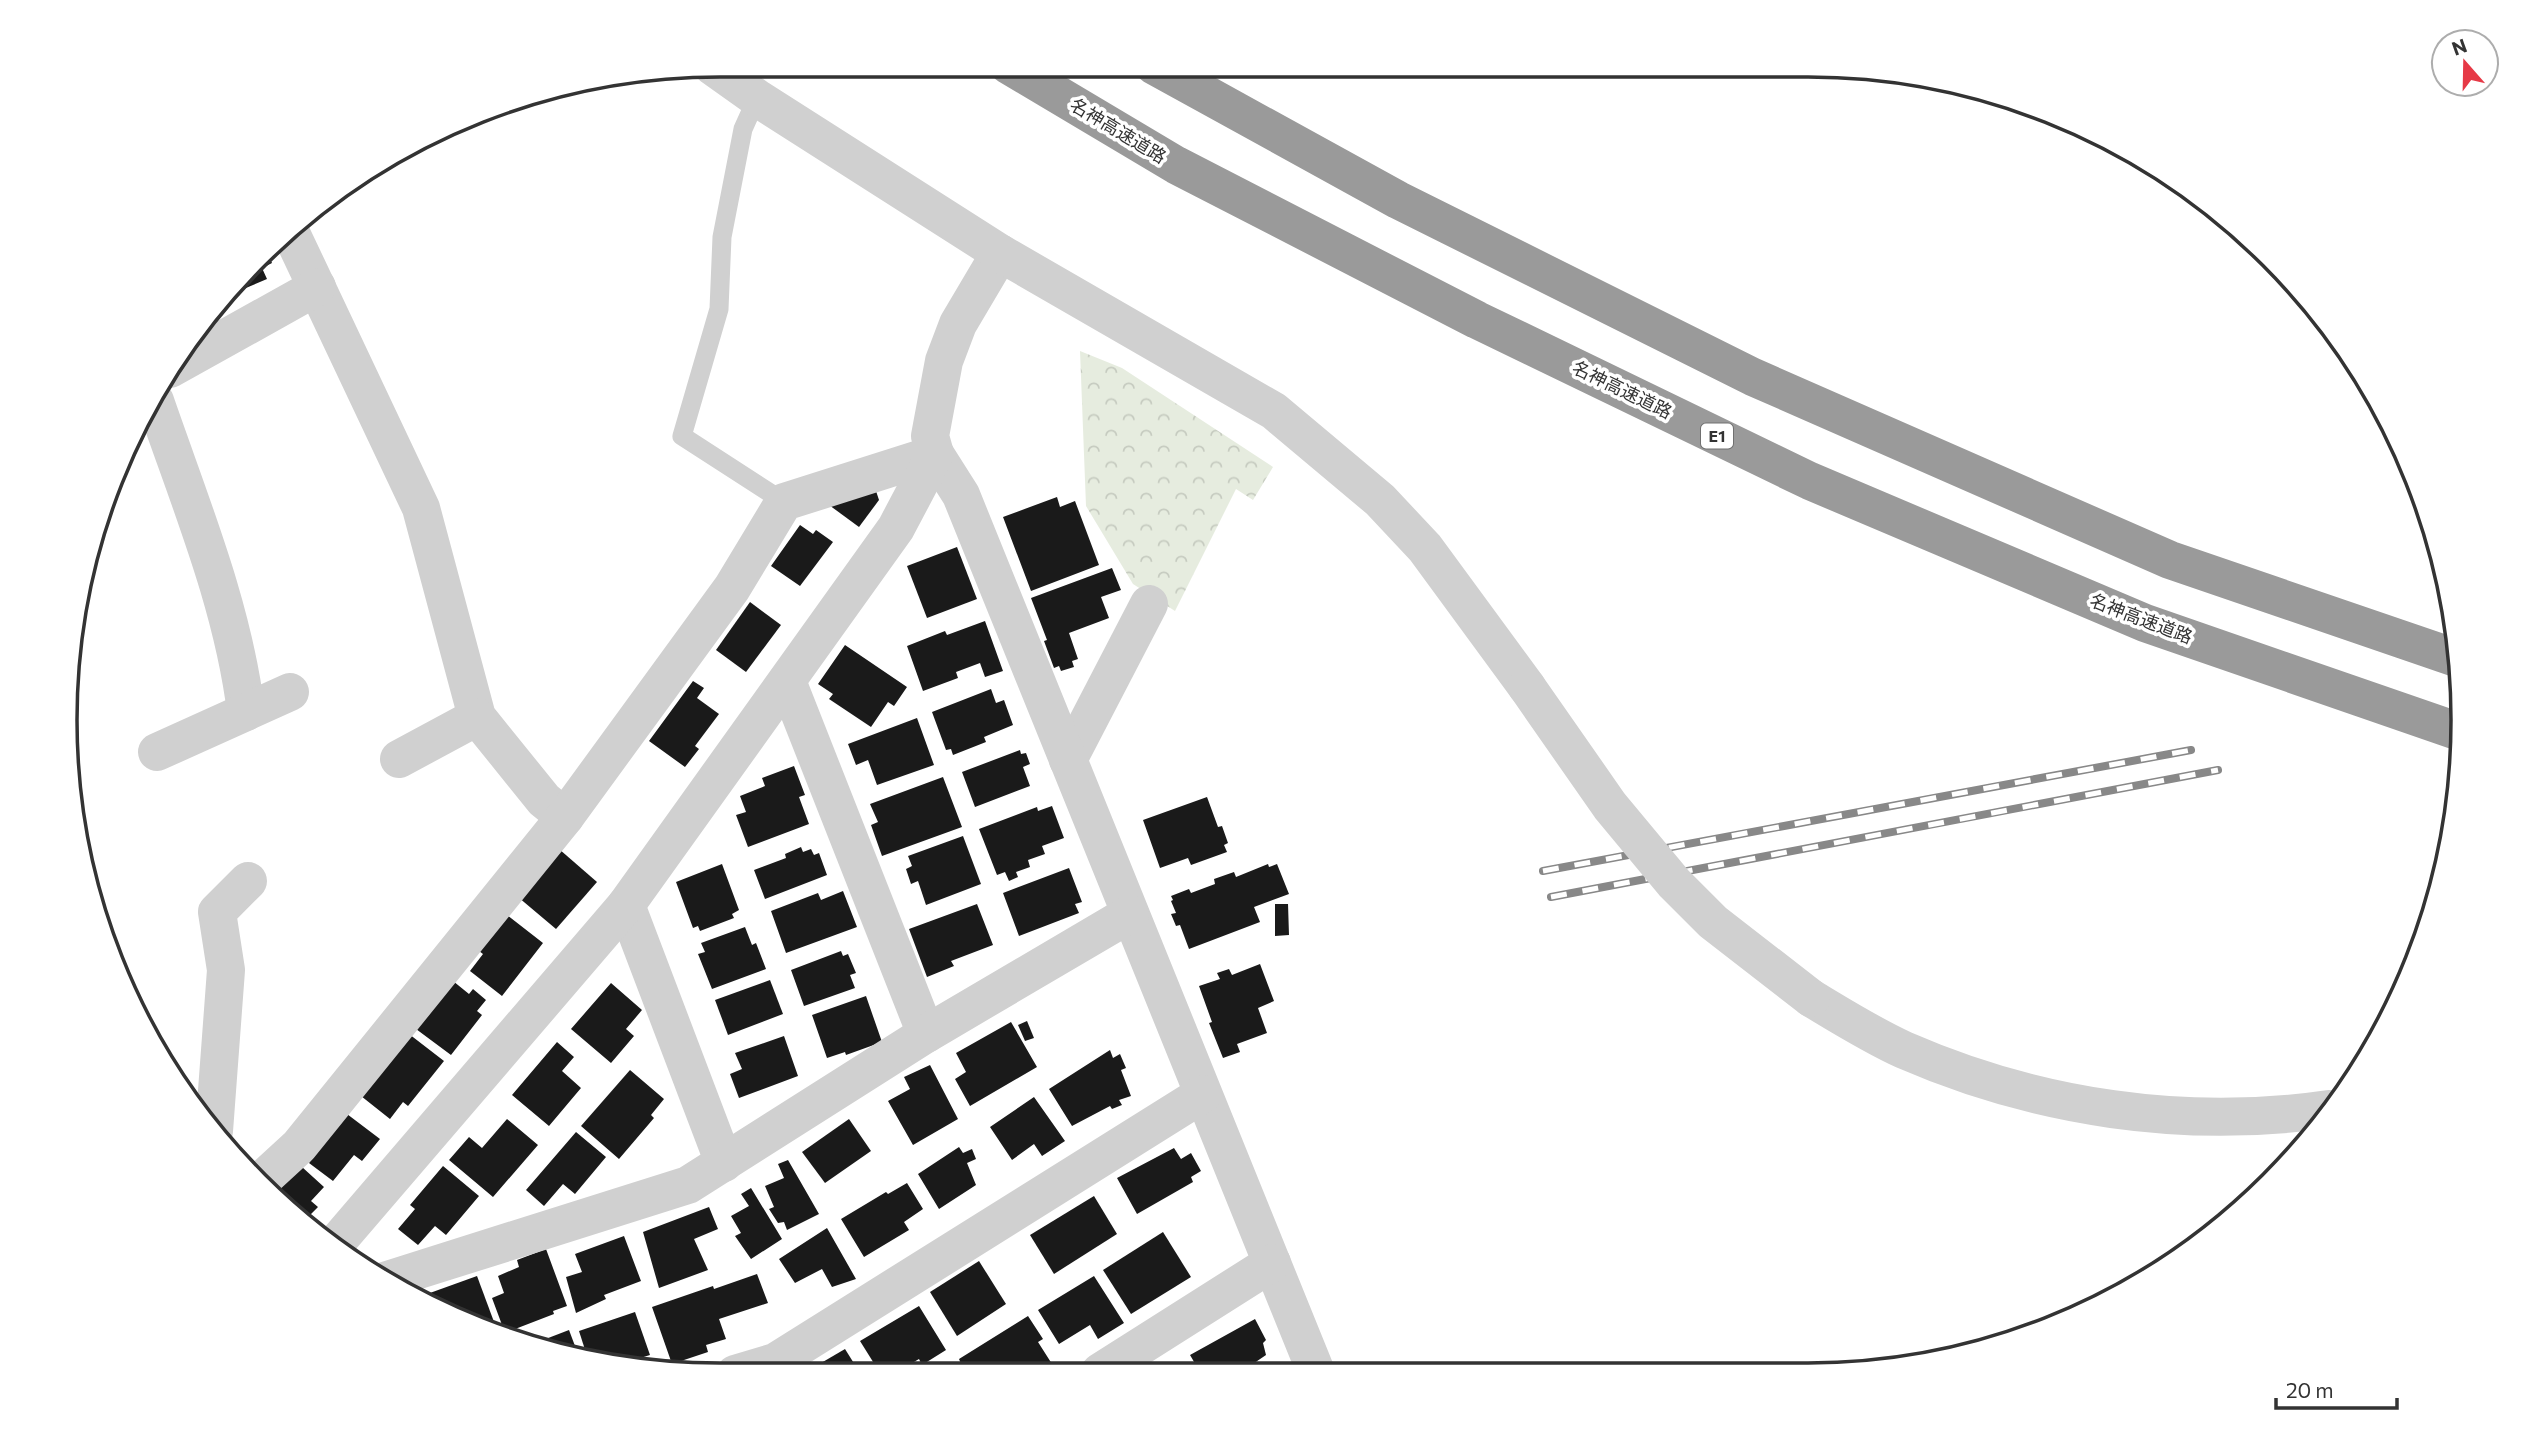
<svg xmlns="http://www.w3.org/2000/svg" width="2528" height="1440" viewBox="0 0 2528 1440" font-family="Commissioner,'Noto Sans JP',sans-serif">
  <style>
    .park { fill: url(#park-crowns) }
    .building { fill: #1a1a1a }
    .lines { fill: none; stroke-linecap: round; stroke-linejoin: round }
    .service { stroke: #d0d0d0; stroke-width: 19 }
    .minor { stroke: #d0d0d0; stroke-width: 38 }
    .tertiary { stroke: #d0d0d0; stroke-width: 38 }
    .motorway { stroke: #9a9a9a; stroke-width: 38 }
    .rail-casing { stroke: #888; stroke-width: 8 }
    .rail { stroke: #fff; stroke-width: 5; stroke-dasharray: 16; stroke-linecap: butt }
    .tertiary-bridge { stroke: #d0d0d0; stroke-width: 38 }
    .labels { text-anchor: middle; stroke-width: 7; stroke-linejoin: round; paint-order: stroke }
    .shield { fill: #fff; stroke: #707070; stroke-width: 2 }
    .shield-label { font-size: 16px; font-weight: bold; fill: #333 }
    .street-label { font-size: 18px; fill: #333; stroke: #fff }
    .rim { fill: none; stroke: #333; stroke-width: 3.5 }
  </style>
  <defs>
    <pattern id="park-crowns" width="20" height="18" patternUnits="userSpaceOnUse" patternTransform="scale(1.75)"><rect width="20" height="18" fill="#e6ecdf"/><path d="M2 6a3 3 0 1 1 6 0M12 15a3 3 0 1 1 6 0" fill="none" stroke="#c6cbc0"/></pattern>
  </defs>
  <rect width="100%" height="100%" fill="#fff"/>
  <!-- park -->
  <path class="park" d="M1080,351L1122,368L1273,467L1253,500L1236,489L1175,611L1133,584L1086,506Z"/>
  <!-- building -->
  <g class="building">
    <path d="M273,252L275,257L270,259L272,263L262,268L267,279L234,293Z"/>
    <path d="M876,491L879,500L859,527L829,505Z"/>
    <path d="M1057,497L1060,507L1075,501L1099,565L1031,591L1003,517Z"/>
    <path d="M800,525L813,534L816,530L833,542L800,586L771,566Z"/>
    <path d="M957,547L977,599L927,618L907,566Z"/>
    <path d="M1112,568L1121,590L1101,597L1109,618L1069,633L1078,659L1072,661L1074,667L1061,671L1059,666L1054,668L1044,641L1047,640L1031,598Z"/>
    <path d="M750,602L781,625L746,672L716,650Z"/>
    <path d="M985,621L1003,671L985,677L980,663L956,672L958,678L923,691L907,646L945,631L947,635Z"/>
    <path d="M845,645L907,687L894,706L888,702L871,727L829,699L833,694L818,684Z"/>
    <path d="M693,681L704,688L697,698L719,714L695,746L699,749L685,767L649,741Z"/>
    <path d="M991,689L996,703L1004,700L1013,725L984,737L986,742L953,755L951,749L946,750L932,712Z"/>
    <path d="M917,718L934,765L877,785L868,760L856,765L848,744Z"/>
    <path d="M1020,750L1021,754L1026,753L1030,764L1023,767L1030,786L975,807L962,772Z"/>
    <path d="M794,766L805,795L799,797L809,824L748,847L736,815L746,812L740,796L765,786L762,778Z"/>
    <path d="M943,777L962,827L882,856L871,825L878,822L870,804Z"/>
    <path d="M1207,797L1218,827L1222,826L1228,843L1224,845L1227,852L1191,865L1188,858L1160,868L1143,820Z"/>
    <path d="M1052,806L1064,838L1042,846L1045,854L1028,860L1030,867L1016,872L1018,877L1009,881L1005,872L997,875L979,829L1037,807L1038,811Z"/>
    <path d="M963,836L981,884L926,905L918,881L911,884L906,869L912,866L908,856Z"/>
    <path d="M801,847L803,852L811,849L814,855L819,853L827,875L765,899L754,870L786,858L785,854Z"/>
    <path d="M559,849L597,882L556,929L518,897Z"/>
    <path d="M722,864L739,910L732,914L734,918L700,931L698,926L693,928L676,882Z"/>
    <path d="M1268,864L1269,867L1277,864L1289,894L1254,907L1260,922L1189,949L1180,925L1176,926L1171,914L1176,913L1171,901L1173,900L1171,896L1189,889L1191,893L1215,884L1214,879L1234,872L1236,877Z"/>
    <path d="M1069,868L1082,902L1075,904L1079,913L1019,936L1003,893Z"/>
    <path d="M843,891L857,927L786,953L771,911L818,893L821,900Z"/>
    <path d="M977,904L993,945L951,961L954,966L927,977L909,929Z"/>
    <path d="M1275,904H1288L1289,935L1275,936Z"/>
    <path d="M507,915L543,943L502,996L470,971L483,954L479,951Z"/>
    <path d="M745,927L752,945L756,943L766,969L712,989L698,954L705,952L701,943Z"/>
    <path d="M841,951L843,956L848,954L856,973L850,975L855,988L804,1006L791,970Z"/>
    <path d="M1260,964L1274,1001L1258,1008L1267,1033L1237,1044L1240,1052L1223,1058L1209,1023L1212,1022L1199,986L1220,979L1217,973L1229,969L1232,975Z"/>
    <path d="M770,980L783,1014L728,1035L715,1000Z"/>
    <path d="M453,981L469,994L473,989L486,1000L477,1011L482,1015L451,1055L416,1029Z"/>
    <path d="M611,983L642,1010L626,1029L634,1036L611,1063L571,1029Z"/>
    <path d="M866,996L882,1042L846,1055L845,1052L827,1058L812,1015Z"/>
    <path d="M1027,1021L1034,1038L1025,1041L1018,1025Z"/>
    <path d="M1011,1022L1037,1067L970,1106L955,1079L966,1072L956,1053Z"/>
    <path d="M409,1034L444,1061L408,1106L403,1102L390,1119L361,1096Z"/>
    <path d="M784,1036L798,1076L739,1098L730,1074L742,1069L735,1053Z"/>
    <path d="M557,1042L574,1057L562,1071L581,1088L549,1126L512,1095Z"/>
    <path d="M1110,1050L1113,1058L1120,1054L1126,1068L1121,1070L1131,1096L1119,1100L1122,1105L1112,1109L1110,1106L1072,1126L1049,1089Z"/>
    <path d="M930,1065L958,1119L913,1145L888,1101L910,1089L904,1077Z"/>
    <path d="M630,1070L664,1099L651,1115L654,1118L619,1159L581,1126Z"/>
    <path d="M1034,1097L1065,1141L1042,1156L1034,1144L1012,1160L990,1127Z"/>
    <path d="M347,1114L380,1139L362,1161L354,1155L333,1181L309,1163Z"/>
    <path d="M507,1119L538,1145L493,1197L449,1160L469,1137L482,1148Z"/>
    <path d="M849,1119L871,1151L825,1183L802,1152Z"/>
    <path d="M576,1132L606,1157L575,1194L563,1184L544,1206L526,1190Z"/>
    <path d="M959,1147L963,1153L972,1149L976,1159L967,1163L976,1185L939,1209L918,1174Z"/>
    <path d="M1174,1148L1181,1159L1191,1153L1201,1171L1191,1177L1193,1182L1137,1214L1117,1178Z"/>
    <path d="M788,1160L819,1214L787,1230L784,1222L778,1223L769,1209L774,1207L765,1186L784,1178L778,1164Z"/>
    <path d="M443,1166L479,1196L446,1235L435,1226L418,1245L398,1229L415,1209L410,1205Z"/>
    <path d="M302,1167L324,1187L311,1201L318,1207L307,1218L275,1191Z"/>
    <path d="M907,1183L923,1209L904,1222L909,1230L864,1257L841,1219L886,1192L888,1194Z"/>
    <path d="M751,1188L782,1239L751,1259L735,1236L741,1233L731,1216L749,1206L741,1194Z"/>
    <path d="M1094,1196L1117,1234L1054,1274L1030,1235Z"/>
    <path d="M709,1207L718,1229L694,1239L708,1270L659,1288L643,1232Z"/>
    <path d="M827,1228L856,1279L832,1287L822,1269L795,1283L779,1259Z"/>
    <path d="M1163,1232L1191,1277L1131,1314L1103,1270Z"/>
    <path d="M624,1236L641,1281L604,1295L606,1299L576,1313L566,1277L582,1272L575,1254Z"/>
    <path d="M546,1249L567,1306L553,1311L554,1314L505,1333L492,1298L504,1293L498,1276L519,1267L517,1260Z"/>
    <path d="M979,1261L1006,1304L957,1336L930,1292Z"/>
    <path d="M757,1274L768,1303L719,1319L726,1339L706,1345L708,1352L672,1364L652,1307L713,1286L714,1289Z"/>
    <path d="M477,1276L497,1330L491,1332L416,1298Z"/>
    <path d="M1094,1276L1124,1323L1098,1339L1090,1325L1059,1344L1038,1310Z"/>
    <path d="M919,1306L946,1350L922,1365L919,1359L895,1373H880L860,1341Z"/>
    <path d="M635,1312L650,1355L624,1363L587,1356L579,1331Z"/>
    <path d="M1028,1316L1043,1339L1038,1342L1052,1364L1038,1373H965L959,1359Z"/>
    <path d="M1255,1319L1266,1340L1263,1343L1266,1355L1241,1372H1200L1190,1355Z"/>
    <path d="M569,1330L578,1354L530,1345Z"/>
    <path d="M845,1349L860,1373H804Z"/>
    <path d="M1176,1362L1181,1372H1157Z"/>
  </g>
  <g class="lines">
    <!-- service -->
    <path class="service" d="M757,98L743,129L722,237L719,309L682,436L784,502"/>
    <!-- minor -->
    <g class="minor">
      <path d="M291,233L421,508L477,717L544,800L565,817"/>
      <path d="M170,369L317,287"/>
      <path d="M155,401C190,503 233,605 246,712"/>
      <path d="M787,681L926,1034"/>
      <path d="M157,752L290,692"/>
      <path d="M399,759L477,717"/>
      <path d="M1068,760L1149,604"/>
      <path d="M626,905L724,1163"/>
      <path d="M214,1131L226,970L217,912L248,881"/>
      <path d="M262,1180L299,1146L565,817L732,588L784,502L935,454L961,495L1316,1372"/>
      <path d="M337,1242L626,905L896,528L935,454L930,436L944,361L958,324L1000,253"/>
      <path d="M384,1281L688,1185L926,1034L1130,914"/>
      <path d="M1100,1372L1272,1263"/>
      <path d="M735,1374L775,1362L1203,1094"/>
    </g>
    <!-- tertiary -->
    <g class="tertiary">
      <path d="M712,66L757,98L1000,253L1274,411L1380,500L1425,548L1527,687"/>
      <path d="M1811,998C1841,1016 1871,1035 1904,1050C2037,1108 2185,1130 2329,1109"/>
    </g>
    <!-- motorway -->
    <g class="motorway">
      <path d="M1008,65L1176,165L1477,320L1810,481L2145,623L2460,732"/>
      <path d="M1153,65L1398,200L1753,377L2170,560L2459,659"/>
    </g>
    <defs>
      <g id="rail">
        <path d="M1543,871L2191,750"/>
        <path d="M1551,897L2218,770"/>
      </g>
    </defs>
    <!-- rail casing -->
    <use href="#rail" class="rail-casing"/>
    <!-- rail -->
    <use href="#rail" class="rail"/>
    <!-- tertiary-bridge -->
    <path class="tertiary-bridge" d="M1527,687L1610,806L1674,883L1713,922L1811,998"/>
  </g>
  <g class="labels">
    <!-- shield labels -->
    <rect class="shield" x="1701" y="423.5" width="32" height="25" rx="5"/>
    <g class="shield-label">
      <text x="1717" y="442">E1</text>
    </g>
    <!-- street labels -->
    <g class="street-label">
      <text transform="translate(1118 131) rotate(31)" y="6">名神高速道路</text>
      <text transform="translate(1622 390) rotate(26)" y="6">名神高速道路</text>
      <text transform="translate(2141 619) rotate(21)" y="6">名神高速道路</text>
    </g>
  </g>
  <!-- crop -->
  <path d="M0 0H2528V1440H0ZM720 77H1808A643 643 0 0 1 2451 720V720A643 643 0 0 1 1808 1363H720A643 643 0 0 1 77 720V720A643 643 0 0 1 720 77Z" fill="#fff" fill-rule="evenodd"/>
  <path class="rim" d="M720 77H1808A643 643 0 0 1 2451 720V720A643 643 0 0 1 1808 1363H720A643 643 0 0 1 77 720V720A643 643 0 0 1 720 77Z"/>
  <!-- north arrow -->
  <g transform="translate(2465 63) rotate(340)"><circle r="33" fill="#ffffff" stroke="#adadad" stroke-width="2"/>
  <path d="M0-5L12 26L0 18L-12 26Z" fill="#e63946"/>
  <text y="-10" font-size="19" font-weight="bold" text-anchor="middle" fill="#333333">N</text>
  </g>
  <!-- scale -->
  <path d="M2276 1398v10h121v-10" fill="none" stroke="#333333" stroke-width="3.5"/>
  <text x="2286" y="1398" font-size="21" fill="#333333" stroke="#ffffff" stroke-width="5" paint-order="stroke">20 m</text>
</svg>
